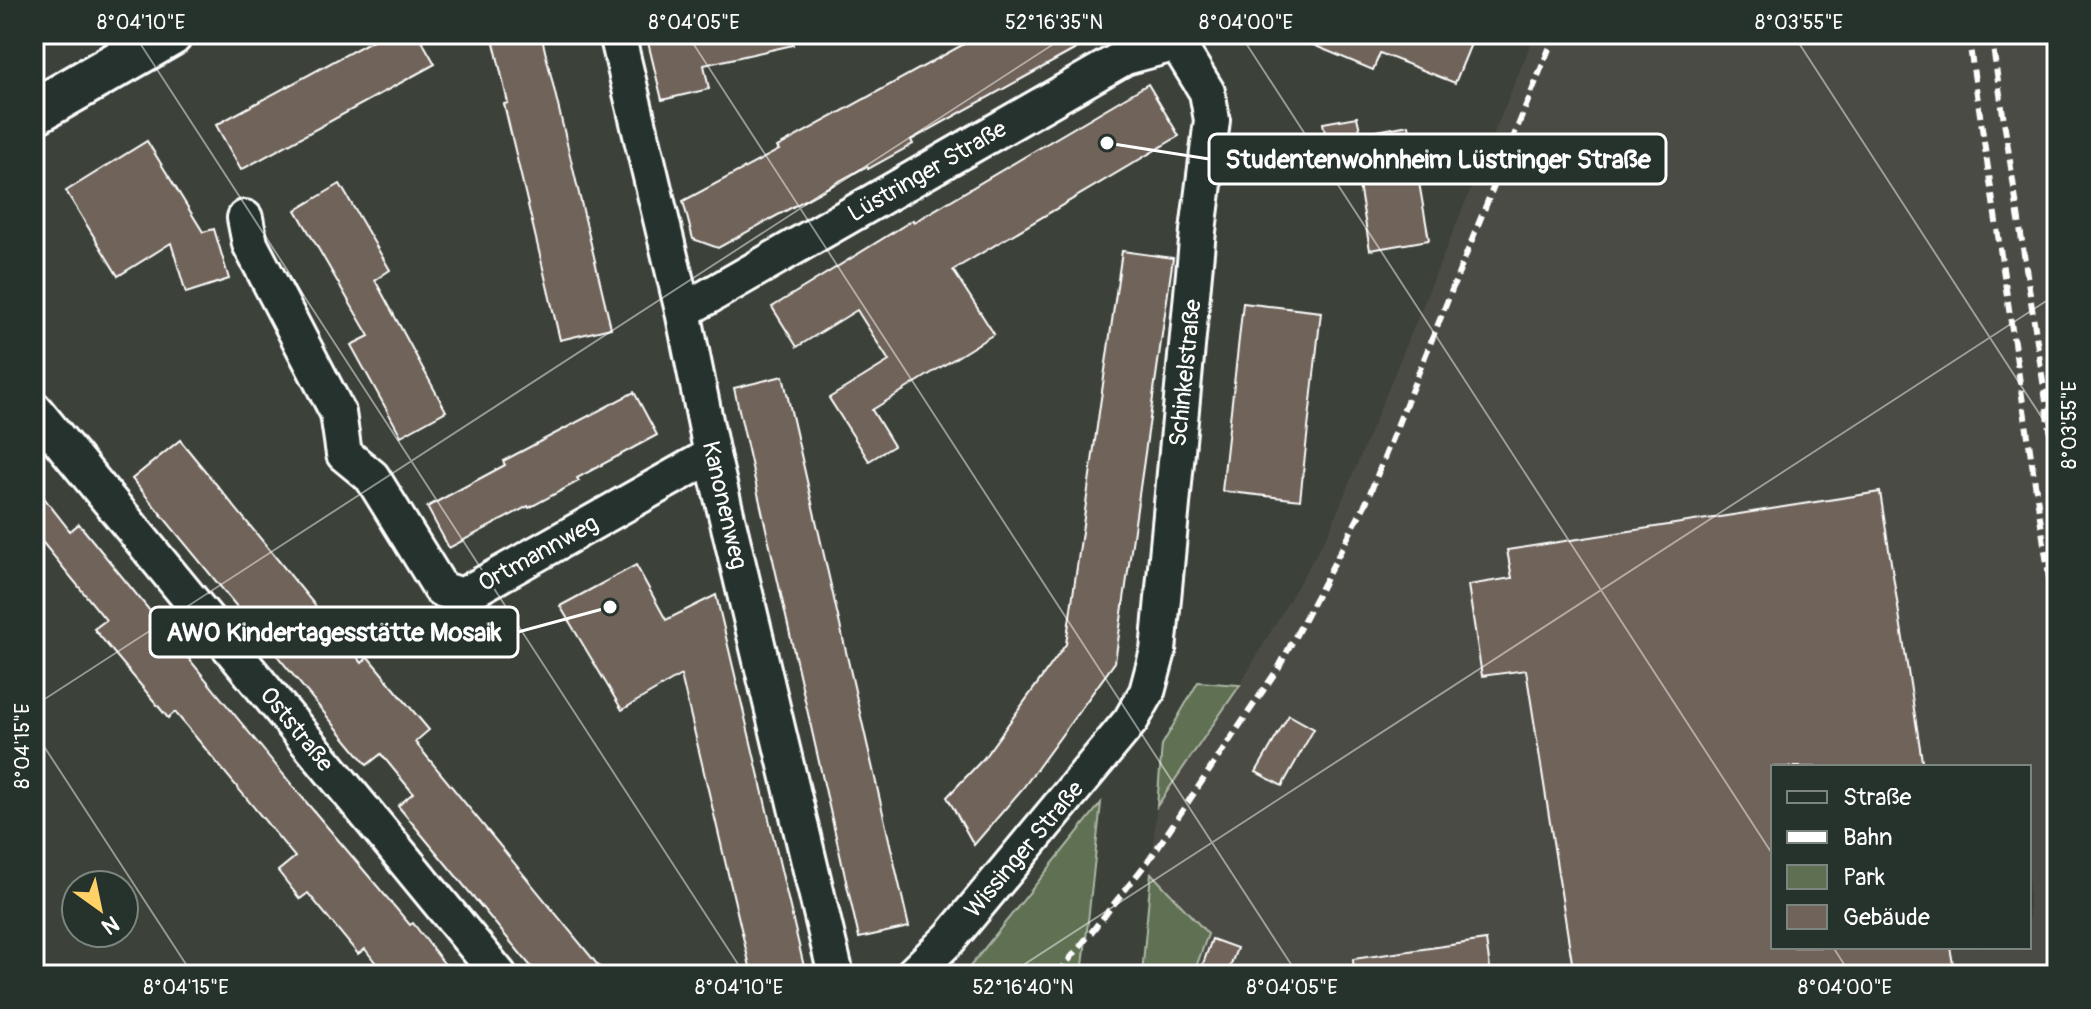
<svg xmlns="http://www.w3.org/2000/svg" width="2091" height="1009" viewBox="0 0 2091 1009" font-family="Pangolin,sans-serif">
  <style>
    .built { fill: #4c4c44; fill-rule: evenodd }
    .green { fill: #5f7052; stroke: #afb8a8; stroke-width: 2 }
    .building { fill: #70645a; stroke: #fff; stroke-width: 2 }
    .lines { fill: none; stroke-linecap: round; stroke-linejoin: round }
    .minor-casing { stroke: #fff; stroke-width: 40 }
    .secondary-casing { stroke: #fff; stroke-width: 50 }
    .minor { stroke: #26332d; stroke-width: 34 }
    .secondary { stroke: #26332d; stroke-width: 44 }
    .rail { stroke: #fff; stroke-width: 6; stroke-dasharray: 12 6; stroke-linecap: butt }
    .ticks { fill: none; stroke: #fff; stroke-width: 2; stroke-opacity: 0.45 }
    .labels { text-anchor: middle; stroke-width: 6; stroke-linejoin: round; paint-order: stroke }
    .street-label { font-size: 24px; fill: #fff; stroke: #26332d }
    .leader { fill: none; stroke: #fff; stroke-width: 3 }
    .callout-dot { fill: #fff; stroke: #26332d; stroke-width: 3 }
    .callout { fill: #26332d; stroke: #fff; stroke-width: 3 }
    .callout-label { font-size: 26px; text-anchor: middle; font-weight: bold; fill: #fff }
    .neatline { fill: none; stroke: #fff; stroke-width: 3 }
    .ticks-label { font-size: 20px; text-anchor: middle; fill: #fff }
  </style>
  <rect width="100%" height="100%" fill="#3c423a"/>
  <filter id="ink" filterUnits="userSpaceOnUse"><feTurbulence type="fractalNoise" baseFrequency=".0125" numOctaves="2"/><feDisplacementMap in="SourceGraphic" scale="16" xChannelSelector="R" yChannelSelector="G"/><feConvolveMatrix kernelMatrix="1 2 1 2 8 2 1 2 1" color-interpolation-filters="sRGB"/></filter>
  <g filter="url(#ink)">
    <!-- built -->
    <path class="built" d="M1535,34H2057V975H1142L1162,745L1198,682L1240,685L1330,530ZM1773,767H2029V947H1773Z"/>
    <!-- green -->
    <g class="green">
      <path d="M1198,682L1240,685L1157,806L1162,745Z"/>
      <path d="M1101,803L1082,975H961L968,969Z"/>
      <path d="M1151,873L1208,934L1193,975H1142Z"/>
    </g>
    <!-- building -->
    <g class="building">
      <path d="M384,34H418L435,64L241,170L216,125Z"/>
      <path d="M492,34H541L611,328L560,340L504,104L508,103Z"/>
      <path d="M646,34H791L793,45L704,65L709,89L662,100Z"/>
      <path d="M982,34H1103L911,140L913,144L868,169L867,166L718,248L693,239L683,201L779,150L777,147Z"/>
      <path d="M1287,34H1475L1455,83L1380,53L1373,70Z"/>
      <path d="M1148,84L1179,136L953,270L994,334L872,410L894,446L869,461L829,398L889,361L857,310L797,347L772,307L913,220L914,222Z"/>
      <path d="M1357,117L1361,134L1409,125L1429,240L1370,250L1352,144L1328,148L1323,123Z"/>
      <path d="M147,141L203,232L214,229L229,279L186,293L171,243L118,276L66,191Z"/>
      <path d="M340,184L390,270L375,280L446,411L401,436L351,345L369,336L296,210Z"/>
      <path d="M1122,251L1173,258L1115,662L1023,788L974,845L947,797L983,759L1066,644Z"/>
      <path d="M1243,303L1321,312L1300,500L1222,491Z"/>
      <path d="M783,376L909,927L859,938L734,388Z"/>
      <path d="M634,392L657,435L577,478L579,481L529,508L528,506L449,548L427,507L505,465L503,461Z"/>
      <path d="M180,440L362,663L368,657L429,730L415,742L606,975H538L398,806L413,793L381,754L367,765L132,479Z"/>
      <path d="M34,485L70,531L79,524L296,790L410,925L413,923L453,975H385L365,949L358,954L308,893L300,899L278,871L295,857L175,712L168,718L94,629L106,620L34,532Z"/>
      <path d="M1880,492L1923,767H1773V947H1950L1955,975H1574L1526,670L1482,676L1468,585L1512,578L1507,550Z"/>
      <path d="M636,565L666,620L716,595L806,975H752L681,675L622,710L560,606Z"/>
      <path d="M1289,715L1314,729L1282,786L1256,772Z"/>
      <path d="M1212,939L1237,948L1227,975H1199Z"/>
      <path d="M1486,940L1491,975H1354L1353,959Z"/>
    </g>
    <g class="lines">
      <defs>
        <g id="minor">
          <path d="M617,34L683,311L712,455L836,975"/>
          <path d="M245,218L250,244L338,413L344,454L372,477L441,589L462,596L712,455"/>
          <path d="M683,311L1125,57L1177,43"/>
          <path d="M34,409L499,975"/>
          <path d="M912,975L950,938L1131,720L1147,692L1158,651L1198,231L1212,120L1207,92L1177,43L1187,34"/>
        </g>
        <path id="secondary" d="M34,112L170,34"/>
      </defs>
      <!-- minor casing -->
      <use href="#minor" class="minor-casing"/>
      <!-- secondary casing -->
      <use href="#secondary" class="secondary-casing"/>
      <!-- minor -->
      <use href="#minor" class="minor"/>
      <!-- secondary -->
      <use href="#secondary" class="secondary"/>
      <!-- rail -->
      <g class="rail">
        <path d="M1968,34L2057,631"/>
        <path d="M1991,34L2057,475"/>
        <path d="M1057,975L1149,860L1279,667L1366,503L1555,34"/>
      </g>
    </g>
  </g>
  <!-- ticks -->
  <path class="ticks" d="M134,34L745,975M687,34L1298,975M1240,34L1773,855M1793,34L2057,441M34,706L1069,34M34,731L193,975M1833,947L1851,975M1008,975L2057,294"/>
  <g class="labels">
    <!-- street labels -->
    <g class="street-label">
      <text transform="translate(927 171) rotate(-30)" y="8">Lüstringer Straße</text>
      <text transform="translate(1185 373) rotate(-84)" y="8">Schinkelstraße</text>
      <text transform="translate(725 505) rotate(77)" y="8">Kanonenweg</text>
      <text transform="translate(538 553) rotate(-29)" y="8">Ortmannweg</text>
      <text transform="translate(297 729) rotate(51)" y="8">Oststraße</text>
      <text transform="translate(1024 849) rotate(-50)" y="8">Wissinger Straße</text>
    </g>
  </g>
  <!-- callouts -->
  <path class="leader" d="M1107 143L1209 159M610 607L518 632"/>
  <g class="callout-dot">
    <circle cx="1107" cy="143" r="8"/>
    <circle cx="610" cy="607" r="8"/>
  </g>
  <g class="callout">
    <rect x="1209" y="134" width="457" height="50" rx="8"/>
    <rect x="150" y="607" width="368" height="50" rx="8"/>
  </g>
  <g class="callout-label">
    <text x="1438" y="168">Studentenwohnheim Lüstringer Straße</text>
    <text x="334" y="641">AWO Kindertagesstätte Mosaik</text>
  </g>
  <!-- margin -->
  <rect width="2091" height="1009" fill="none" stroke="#26332d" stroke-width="88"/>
  <!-- legend -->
  <rect x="1771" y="765" width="260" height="184" fill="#26332d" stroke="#7d8581" stroke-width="2"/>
  <rect x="1787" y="791" width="40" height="12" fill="#26332d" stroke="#7d8581" stroke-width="2"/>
  <text x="1843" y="805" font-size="24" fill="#ffffff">Straße</text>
  <rect x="1787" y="831" width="40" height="12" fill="#ffffff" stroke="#7d8581" stroke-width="2"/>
  <text x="1843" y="845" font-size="24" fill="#ffffff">Bahn</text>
  <rect x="1787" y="865" width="40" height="24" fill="#5f7052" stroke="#7d8581" stroke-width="2"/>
  <text x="1843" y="885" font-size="24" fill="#ffffff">Park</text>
  <rect x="1787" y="905" width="40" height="24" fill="#70645a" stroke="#7d8581" stroke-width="2"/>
  <text x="1843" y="925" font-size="24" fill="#ffffff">Gebäude</text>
  <!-- north arrow -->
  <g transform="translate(100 909) rotate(147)"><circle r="38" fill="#26332d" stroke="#7d8581" stroke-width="2"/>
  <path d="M0-6L14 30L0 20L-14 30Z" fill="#ffd166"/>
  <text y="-12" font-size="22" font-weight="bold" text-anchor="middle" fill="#ffffff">N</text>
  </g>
  <rect x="44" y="44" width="2003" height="921" class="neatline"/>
  <g class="ticks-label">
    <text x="141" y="29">8°04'10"E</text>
    <text x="694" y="29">8°04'05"E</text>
    <text x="1054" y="29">52°16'35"N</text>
    <text x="1246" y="29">8°04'00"E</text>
    <text x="1799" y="29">8°03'55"E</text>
    <text transform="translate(2069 425) rotate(-90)" y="7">8°03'55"E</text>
    <text transform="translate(22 746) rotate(-90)" y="7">8°04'15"E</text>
    <text x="186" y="994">8°04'15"E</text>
    <text x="739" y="994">8°04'10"E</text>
    <text x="1023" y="994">52°16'40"N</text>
    <text x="1292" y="994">8°04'05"E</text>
    <text x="1845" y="994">8°04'00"E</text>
  </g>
</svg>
